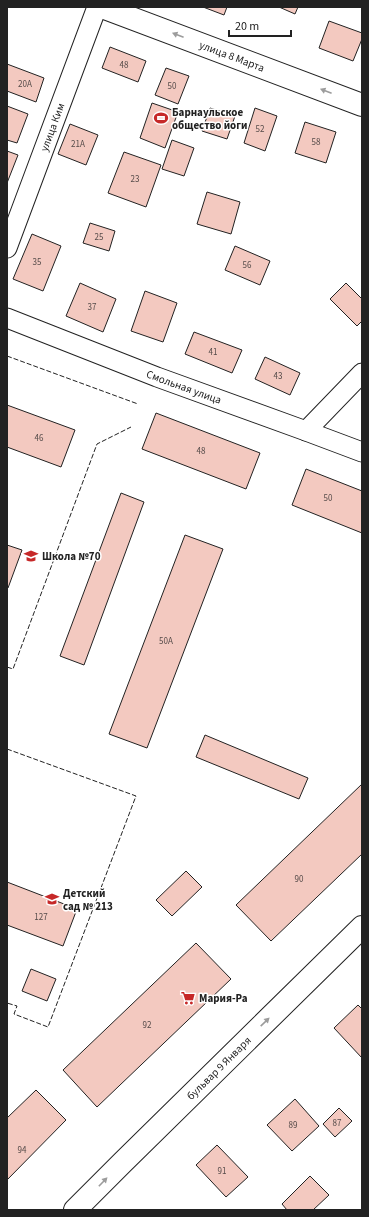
<svg xmlns="http://www.w3.org/2000/svg" width="369" height="1217" viewBox="0 0 369 1217" font-family="'Source Sans 3',sans-serif">
  <style>
    .building { fill: #f3c9c0; stroke: #222 }
    .lines { fill: none; stroke-linecap: round; stroke-linejoin: round }
    .minor-casing { stroke: #222; stroke-width: 21 }
    .secondary-casing { stroke: #222; stroke-width: 24 }
    .minor { stroke: #fff; stroke-width: 19 }
    .secondary { stroke: #fff; stroke-width: 22 }
    .fence { stroke: #222; stroke-width: 1; stroke-dasharray: 5 2; stroke-linecap: butt }
    .oneway { fill: #9c9c9c }
    .labels { text-anchor: middle; stroke-width: 3; stroke-linejoin: round; paint-order: stroke }
    .number-label { font-size: 9px; fill: #564c4a }
    .street-label { font-size: 11px; fill: #222; stroke: #fff }
    .poi-label { font-size: 11px; font-weight: bold; fill: #222; stroke: #fff; text-anchor: start }
  </style>
  <rect width="100%" height="100%" fill="#fff"/>
  <!-- building -->
  <g class="building">
    <path d="M203,7H227L224,15Z"/>
    <path d="M279,7H298L295,14Z"/>
    <path d="M329,21L362,33V39L353,61L319,48Z"/>
    <path d="M110,47L146,61L138,82L102,68Z"/>
    <path d="M7,64L44,78L36,102L7,91Z"/>
    <path d="M166,68L189,76L178,104L155,95Z"/>
    <path d="M152,103L178,112L165,148L140,138Z"/>
    <path d="M7,106L28,114L17,143L7,140Z"/>
    <path d="M210,108L235,116L227,139L202,131Z"/>
    <path d="M255,108L277,116L265,151L244,143Z"/>
    <path d="M305,122L336,132L326,163L295,153Z"/>
    <path d="M70,124L98,135L86,165L58,154Z"/>
    <path d="M172,140L194,148L184,176L162,169Z"/>
    <path d="M7,151L18,155L7,183Z"/>
    <path d="M124,152L161,165L146,207L108,193Z"/>
    <path d="M207,192L240,202L231,234L197,224Z"/>
    <path d="M90,223L115,231L109,251L83,243Z"/>
    <path d="M32,234L61,246L43,291L13,279Z"/>
    <path d="M235,246L270,261L260,285L225,270Z"/>
    <path d="M80,283L116,299L103,332L66,316Z"/>
    <path d="M346,283L362,299V321L357,326L330,299Z"/>
    <path d="M145,291L177,303L163,342L131,331Z"/>
    <path d="M194,332L242,350L232,373L185,354Z"/>
    <path d="M265,357L300,373L290,395L255,379Z"/>
    <path d="M7,405L75,430L61,467L7,447Z"/>
    <path d="M156,413L260,453L246,489L142,449Z"/>
    <path d="M306,469L362,491V533L292,505Z"/>
    <path d="M121,493L144,502L84,665L60,656Z"/>
    <path d="M185,535L223,549L147,748L109,734Z"/>
    <path d="M7,545L22,550L8,588H7Z"/>
    <path d="M205,735L308,778L299,799L196,757Z"/>
    <path d="M362,784V854L271,941L236,905Z"/>
    <path d="M186,871L202,887L172,916L156,900Z"/>
    <path d="M7,882L77,909L63,946L7,925Z"/>
    <path d="M196,943L231,979L97,1107L63,1070Z"/>
    <path d="M31,969L56,979L47,1001L22,991Z"/>
    <path d="M358,1005L362,1009V1058L334,1028Z"/>
    <path d="M36,1090L66,1120L7,1180V1118Z"/>
    <path d="M295,1099L319,1126L292,1151L267,1125Z"/>
    <path d="M339,1108L352,1121L335,1137L323,1124Z"/>
    <path d="M217,1145L248,1177L226,1197L196,1165Z"/>
    <path d="M310,1176L329,1195L313,1210H287L282,1204Z"/>
  </g>
  <g class="lines">
    <defs>
      <g id="minor">
        <path id="s1" d="M7,248L97,7"/>
        <path id="s2" d="M7,318L157,377L306,431L362,452"/>
        <path d="M306,431L362,373"/>
      </g>
      <g id="secondary">
        <path id="s3" d="M102,7L362,105"/>
        <path id="s4" d="M75,1210L123,1162L362,927"/>
      </g>
    </defs>
    <!-- minor casing -->
    <use href="#minor" class="minor-casing"/>
    <!-- secondary casing -->
    <use href="#secondary" class="secondary-casing"/>
    <!-- minor -->
    <use href="#minor" class="minor"/>
    <!-- secondary -->
    <use href="#secondary" class="secondary"/>
    <!-- fence -->
    <g class="fence">
      <path d="M7,356L138,404"/>
      <path d="M7,667L13,669L97,444L131,427"/>
      <path d="M7,749L136,796L48,1027L14,1014L17,1006L7,1003"/>
    </g>
  </g>
  <!-- one-way arrows -->
  <defs><path id="oneway-solid" d="M-6-.8H1V-3.2L6.5 0L1 3.2V.8H-6Z"/></defs>
  <g class="oneway">
    <use href="#oneway-solid" transform="translate(178 35) rotate(-159)"/>
    <use href="#oneway-solid" transform="translate(326 91) rotate(-159)"/>
    <use href="#oneway-solid" transform="translate(265 1022) rotate(-44)"/>
    <use href="#oneway-solid" transform="translate(103 1182) rotate(-46)"/>
  </g>
  <!-- icons -->
  <defs>
    <symbol id="stadium-bare" viewBox="-9 -9 18 18"><path d="M0-5a6.5 5 0 1 0 0 10a6.5 5 0 1 0 0-10ZM-3.5-1.8h7v3.6h-7Z" fill="#c62828" stroke="#fff" stroke-width="2.5" paint-order="stroke"/></symbol>
    <symbol id="school-bare" viewBox="-9 -9 18 18"><path d="M0-5L7-2L0 1L-7-2ZM-4 1L0 2.5L4 1V4Q0 6-4 4Z" fill="#c62828" stroke="#fff" stroke-width="2.5" paint-order="stroke"/></symbol>
    <symbol id="supermarket-bare" viewBox="-9 -9 18 18"><path d="M-6-5.5h2.5l.6 2H6L4.5 2H-2.5L-4.4-4H-6ZM-1.5 3.2a1.3 1.3 0 1 0 .1 0ZM3 3.2a1.3 1.3 0 1 0 .1 0Z" fill="#c62828" stroke="#fff" stroke-width="2.5" paint-order="stroke"/></symbol>
  </defs>
  <g fill-rule="evenodd">
    <use href="#stadium-bare" x="151" y="108" width="20" height="20"/>
    <use href="#school-bare" x="21" y="546" width="20" height="20"/>
    <use href="#school-bare" x="42" y="889" width="20" height="20"/>
    <use href="#supermarket-bare" x="178" y="988" width="20" height="20"/>
  </g>
  <g class="labels">
    <!-- number labels -->
    <g class="number-label">
      <text x="124" y="68">48</text>
      <text x="25" y="87">20А</text>
      <text x="172" y="89">50</text>
      <text x="260" y="132">52</text>
      <text x="316" y="145">58</text>
      <text x="78" y="147">21А</text>
      <text x="135" y="182">23</text>
      <text x="99" y="240">25</text>
      <text x="37" y="265">35</text>
      <text x="247" y="268">56</text>
      <text x="92" y="310">37</text>
      <text x="213" y="355">41</text>
      <text x="278" y="379">43</text>
      <text x="39" y="441">46</text>
      <text x="201" y="454">48</text>
      <text x="328" y="501">50</text>
      <text x="166" y="644">50А</text>
      <text x="299" y="882">90</text>
      <text x="41" y="920">127</text>
      <text x="147" y="1028">92</text>
      <text x="337" y="1126">87</text>
      <text x="293" y="1128">89</text>
      <text x="22" y="1153">94</text>
      <text x="222" y="1174">91</text>
    </g>
    <!-- street labels -->
    <g class="street-label">
      <text dy="4" stroke="none"><textPath href="#s3" startOffset="139">улица 8 Марта</textPath></text>
      <text dy="4" stroke="none"><textPath href="#s1" startOffset="129">улица Ким</textPath></text>
      <text dy="4" stroke="none"><textPath href="#s2" startOffset="190">Смольная улица</textPath></text>
      <text dy="4" stroke="none"><textPath href="#s4" startOffset="202">бульвар 9 Января</textPath></text>
    </g>
    <!-- poi labels -->
    <g class="poi-label">
      <text x="172" y="116">Барнаульское<tspan x="172" dy="13">общество йоги</tspan></text>
      <text x="42" y="560">Школа №70</text>
      <text x="63" y="897">Детский<tspan x="63" dy="13">сад № 213</tspan></text>
      <text x="199" y="1002">Мария-Ра</text>
    </g>
  </g>
  <!-- border -->
  <rect width="369" height="1217" fill="none" stroke="#222222" stroke-width="16"/>
  <!-- scale -->
  <path d="M229 30v6h62v-6" fill="none" stroke="#222222" stroke-width="2"/>
  <text x="235" y="30" font-size="12" fill="#222222" stroke="#ffffff" stroke-width="3" paint-order="stroke">20 m</text>
</svg>
